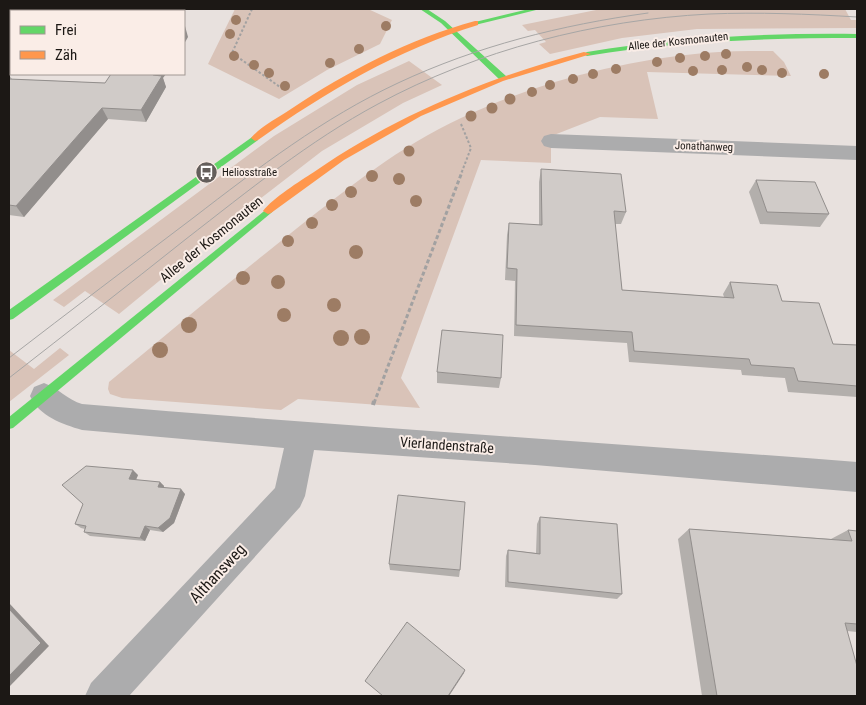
<svg xmlns="http://www.w3.org/2000/svg" width="866" height="705" viewBox="0 0 866 705" font-family="'Roboto Condensed',sans-serif">
  <style>
    .green { fill: #d9c3b8 }
    .lines { fill: none; stroke-linecap: round; stroke-linejoin: round }
    .path-far2 { stroke: #a2a1a1; stroke-width: 2; stroke-dasharray: 2.5 2; stroke-linecap: butt }
    .path-far1 { stroke: #a2a1a1; stroke-width: 3; stroke-dasharray: 4 2.5; stroke-linecap: butt }
    .path { stroke: #a2a1a1; stroke-width: 4; stroke-dasharray: 4.5 3; stroke-linecap: butt }
    .street { fill: #acacad; fill-rule: evenodd }
    .fast { fill: #63d668; fill-rule: evenodd }
    .slow { fill: #ff974d; fill-rule: evenodd }
    .tram { stroke: #a7a6a5; stroke-width: 1 }
    .tree { fill: #9d7c64 }
    .wall { fill: #b3afac }
    .shaded-wall { fill: #928e8c }
    .building { fill: #d0cbc8; stroke: #928e8c }
    .labels { text-anchor: middle; stroke-width: 4; stroke-linejoin: round; paint-order: stroke }
    .far-street-label { font-size: 11px; fill: #1c1815; stroke: #faede7 }
    .far-poi-label { font-size: 11px; fill: #1c1815; stroke: #faede7; text-anchor: start }
    .street-label { font-size: 14px; fill: #1c1815; stroke: #faede7 }
    .near-street-label { font-size: 16px; fill: #1c1815; stroke: #faede7 }
  </style>
  <rect width="100%" height="100%" fill="#e8e1de"/>
  <!-- green -->
  <g class="green">
    <path d="M235,9H368L392,20L380,44L327,70L279,99L208,64Z"/>
    <path d="M601,9H845L851,20H857V28L697,29L622,38L550,54L539,44L546,42L535,30L528,31L522,25Z"/>
    <path d="M773,51L784,62L791,76L647,72L658,119L600,117L554,135L551,141V163L481,160L401,378L420,408L298,399L281,410L122,398L110,394L108,389L109,382C171,331 233,279 296,229C348,188 400,146 461,118C537,82 620,61 704,53C727,51 750,51 773,51Z"/>
    <path d="M409,61L442,85L403,103L322,151L243,212L119,314L85,291L64,307L53,300L274,136L357,85Z"/>
    <path d="M60,348L69,355L9,402V350L34,369Z"/>
  </g>
  <g class="lines">
    <!-- path-far2 -->
    <g class="path-far2">
      <path d="M252,9L232,53L280,87"/>
      <path d="M461,124L471,148L461,174"/>
    </g>
    <!-- path-far1 -->
    <path class="path-far1" d="M374,403L462,172"/>
    <!-- path -->
    <path class="path" d="M373,405L374,401"/>
    <!-- street -->
    <g class="street">
      <path d="M551,134L857,146V160L551,148L544,146L541,141L544,136Z"/>
      <path d="M44,383C58,388 68,400 82,404C340,426 599,442 857,462V492L535,465L314,450L305,496L300,507L129,696H85L91,683L275,488L284,448L82,430C62,424 39,416 30,396L34,387Z"/>
    </g>
    <!-- fast -->
    <g class="fast">
      <path d="M420,9H427L445,21L506,76V80H500L441,23Z"/>
      <path d="M529,9H540L475,25L471,23Z"/>
      <path d="M857,34V38C766,38 677,41 587,56L583,54L587,52C677,37 766,33 857,34Z"/>
      <path d="M255,135L258,136V140L13,319L9,320V310Z"/>
      <path d="M268,208L273,211L271,213L13,428L9,429V417Z"/>
    </g>
    <!-- slow -->
    <g class="slow">
      <path d="M475,21H478V25C397,50 327,91 258,140L255,141L251,138C261,126 278,118 291,109C348,71 409,39 475,21Z"/>
      <path d="M584,52L591,54L503,81L421,116L344,160L271,213L268,214L263,211C273,198 300,181 314,172C397,115 487,78 584,52Z"/>
    </g>
    <!-- tram -->
    <g class="tram">
      <path d="M9,358C70,311 131,265 193,218C258,168 323,118 398,83C477,46 561,25 648,13"/>
      <path d="M9,378C68,332 127,286 186,239C248,191 309,141 378,104C478,50 595,20 709,14C758,12 808,14 857,17"/>
    </g>
  </g>
  <!-- trees -->
  <g class="tree">
    <circle cx="236" cy="20" r="5"/>
    <circle cx="386" cy="26" r="5"/>
    <circle cx="230" cy="34" r="5"/>
    <circle cx="359" cy="49" r="5"/>
    <circle cx="726" cy="54" r="5"/>
    <circle cx="234" cy="56" r="5"/>
    <circle cx="705" cy="56" r="5"/>
    <circle cx="680" cy="58" r="5"/>
    <circle cx="657" cy="62" r="5"/>
    <circle cx="330" cy="63" r="5"/>
    <circle cx="254" cy="65" r="5"/>
    <circle cx="747" cy="67" r="5"/>
    <circle cx="616" cy="69" r="5"/>
    <circle cx="722" cy="70" r="5"/>
    <circle cx="762" cy="70" r="5"/>
    <circle cx="693" cy="71" r="5"/>
    <circle cx="269" cy="73" r="5"/>
    <circle cx="782" cy="73" r="5"/>
    <circle cx="593" cy="74" r="5"/>
    <circle cx="824" cy="74" r="5"/>
    <circle cx="573" cy="79" r="5"/>
    <circle cx="550" cy="85" r="5"/>
    <circle cx="285" cy="86" r="5"/>
    <circle cx="532" cy="92" r="5"/>
    <circle cx="510" cy="99" r="5.5"/>
    <circle cx="492" cy="108" r="5.5"/>
    <circle cx="471" cy="116" r="5.5"/>
    <circle cx="409" cy="151" r="5.5"/>
    <circle cx="372" cy="176" r="6"/>
    <circle cx="399" cy="179" r="6"/>
    <circle cx="351" cy="192" r="6"/>
    <circle cx="416" cy="201" r="6"/>
    <circle cx="332" cy="205" r="6"/>
    <circle cx="312" cy="223" r="6"/>
    <circle cx="288" cy="241" r="6"/>
    <circle cx="356" cy="252" r="7"/>
    <circle cx="243" cy="278" r="7"/>
    <circle cx="278" cy="282" r="7"/>
    <circle cx="334" cy="305" r="7"/>
    <circle cx="284" cy="315" r="7"/>
    <circle cx="189" cy="325" r="8"/>
    <circle cx="362" cy="337" r="8"/>
    <circle cx="341" cy="338" r="8"/>
    <circle cx="160" cy="350" r="8"/>
  </g>
  <!-- wall -->
  <g class="wall">
    <path d="M9,75L12,79L105,83L163,78L166,87L146,122L108,119L24,217L9,215Z"/>
    <path d="M541,169L626,212L621,224H615L622,290L724,297L723,294L730,282L782,301L833,344L857,345V397L788,392L785,378L742,375L741,370L629,362L627,343L514,336L515,281L505,280L507,235L509,223L539,225V182Z"/>
    <path d="M756,180L829,214L820,227L760,224L749,192Z"/>
    <path d="M437,372L501,378L499,388L437,383Z"/>
    <path d="M138,475L136,480L160,482L164,486V488L185,494L174,523L163,532L150,530L145,541L90,536L84,532L85,529L81,528L75,524L83,504Z"/>
    <path d="M540,517L622,594L617,599L505,587L506,556L508,550L536,553L537,524Z"/>
    <path d="M689,529L831,539L848,530L857,531V632L847,631L857,696H702L678,539Z"/>
    <path d="M389,564L460,570L459,577L390,570Z"/>
  </g>
  <!-- shaded-wall -->
  <g class="shaded-wall">
    <path d="M46,9H60V10L59,11H44Z"/>
    <path d="M185,26L188,37L184,44V27Z"/>
    <path d="M11,47V66L9,69V50Z"/>
    <path d="M154,74H166L163,78L166,87L146,122L141,110Z"/>
    <path d="M102,108L108,119L24,217L16,206Z"/>
    <path d="M133,470L138,475L134,484L129,479Z"/>
    <path d="M160,482L164,486L162,492L158,487Z"/>
    <path d="M181,489L185,494L174,523L163,532L158,528Z"/>
    <path d="M145,526L150,530L145,541L140,538Z"/>
    <path d="M9,603L49,646L9,687Z"/>
    <path d="M465,670L464,673L449,696H448Z"/>
  </g>
  <!-- building -->
  <g class="building">
    <path d="M9,9H46L44,11H11V47L9,50Z"/>
    <path d="M111,74H154L153,75L162,76L141,110L102,108L16,206L9,205V79L105,83Z"/>
    <path d="M541,169L621,174L626,212L614,211L622,290L734,298L730,282L777,285L782,301L819,303L833,344L857,345V386L798,381L794,368L751,365L749,359L634,351L632,332L516,325L517,269L507,268L509,223L542,225Z"/>
    <path d="M756,180L815,182L829,214L767,212Z"/>
    <path d="M442,330L503,335L501,378L437,372Z"/>
    <path d="M86,466L133,470L129,479L160,482L158,487L181,489L170,518L158,528L145,526L140,538L84,532L86,526L75,524L83,504L62,485Z"/>
    <path d="M398,495L465,502L460,570L389,564Z"/>
    <path d="M540,517L617,524L622,594L508,582V550L540,554Z"/>
    <path d="M689,529L852,541L848,530L857,531V624L845,623L857,666V696H717Z"/>
    <path d="M9,609L41,643L9,676Z"/>
    <path d="M407,622L465,670L448,696H383L365,681Z"/>
  </g>
  <!-- icons -->
  <defs>
    <symbol id="bus-disc" viewBox="-11 -11 22 22"><circle r="9.5" fill="#635e5b" stroke="#faede7"/><path d="M-5-6H5V4H4V6H2V4H-2V6H-4V4H-5ZM-3.5-4V0h7V-4ZM-3.5 1.2v1.5H-2V1.2ZM2 1.2v1.5H3.5V1.2Z" fill="#fff"/></symbol>
  </defs>
  <g fill-rule="evenodd">
    <use href="#bus-disc" x="194" y="160" width="25" height="25"/>
  </g>
  <g class="labels">
    <!-- far-street labels -->
    <g class="far-street-label">
      <text transform="translate(678 41) rotate(-6)" y="4">Allee der Kosmonauten</text>
      <text transform="translate(704 146) rotate(2)" y="4">Jonathanweg</text>
    </g>
    <!-- far-poi labels -->
    <g class="far-poi-label">
      <text x="222" y="176">Heliosstraße</text>
    </g>
    <!-- street labels -->
    <g class="street-label">
      <text transform="translate(211 239) rotate(-39)" y="5">Allee der Kosmonauten</text>
      <text transform="translate(447 445) rotate(4)" y="5">Vierlandenstraße</text>
    </g>
    <!-- near-street labels -->
    <g class="near-street-label">
      <text transform="translate(217 573) rotate(-47)" y="6">Althansweg</text>
    </g>
  </g>
  <!-- border -->
  <rect width="866" height="705" fill="none" stroke="#1c1815" stroke-width="20"/>
  <!-- legend -->
  <rect x="10" y="10" width="175" height="65" fill="#faede7" stroke="#a19893"/>
  <rect x="20" y="26" width="25" height="8" fill="#63d668" stroke="#a19893"/>
  <text x="55" y="35" font-size="15" fill="#1c1815">Frei</text>
  <rect x="20" y="51" width="25" height="8" fill="#ff974d" stroke="#a19893"/>
  <text x="55" y="60" font-size="15" fill="#1c1815">Zäh</text>
</svg>
